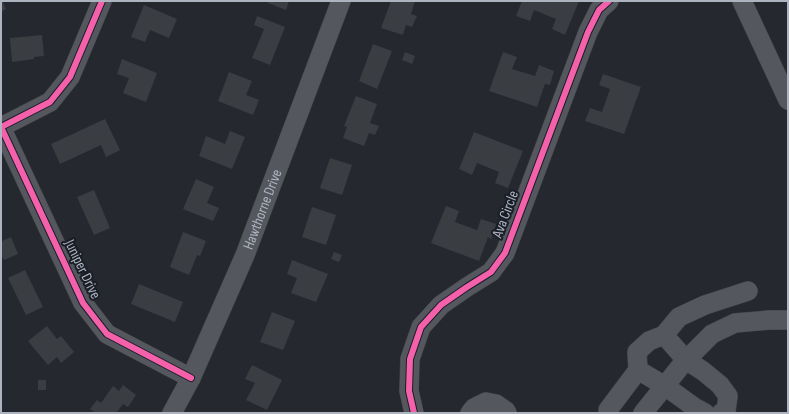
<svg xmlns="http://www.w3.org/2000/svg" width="789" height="414" viewBox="0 0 789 414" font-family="'Sofia Sans Condensed',sans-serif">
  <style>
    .building { fill: #3a3d42 }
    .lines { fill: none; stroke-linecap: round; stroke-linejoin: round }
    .minor-casing { stroke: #424449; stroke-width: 20 }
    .minor { stroke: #54575d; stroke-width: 19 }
    .cycleway-casing { stroke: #191e27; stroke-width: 8 }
    .cycleway { stroke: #f560ab; stroke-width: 6 }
    .labels { text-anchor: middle; stroke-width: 4; stroke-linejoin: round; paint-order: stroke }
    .street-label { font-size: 15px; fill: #aeb3c0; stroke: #191e27 }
  </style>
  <rect width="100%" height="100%" fill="#25282e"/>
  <!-- building -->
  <g class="building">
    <path d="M1,1H8L3,3L6,9L1,12Z"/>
    <path d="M268,1H289L286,10L268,3Z"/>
    <path d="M391,1H415L411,14L417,16L412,27L406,25L403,35L381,28Z"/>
    <path d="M522,1H579L565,35L552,29L556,19L534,10L530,21L516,16Z"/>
    <path d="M144,5L177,19L169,38L150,30L145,42L131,37Z"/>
    <path d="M257,16L285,27L270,65L252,58L264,29L254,25Z"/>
    <path d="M42,35L44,56L34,57V59L12,62L10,38Z"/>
    <path d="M373,44L392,51L377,89L359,81Z"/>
    <path d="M405,52L415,56L412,64L402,60Z"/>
    <path d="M503,52L517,57L512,69L535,76L539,65L554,71L550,85L545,84L537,107L489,91Z"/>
    <path d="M122,59L157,73L146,102L123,93L129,78L117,74Z"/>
    <path d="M229,72L252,81L246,95L259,100L253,115L218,101Z"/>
    <path d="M603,74L641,87L624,134L585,121L590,108L602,112L610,89L599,85Z"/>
    <path d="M356,96L377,104L370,123L379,126L375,135L369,133L364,146L343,138L347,127L344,126Z"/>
    <path d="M105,119L120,150L106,157L101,145L60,164L51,144Z"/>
    <path d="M230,131L245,137L232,169L199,156L206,136L225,144Z"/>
    <path d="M474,132L523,151L508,188L495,183L499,172L477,163L472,175L459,169Z"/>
    <path d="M330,158L352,165L342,195L320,188Z"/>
    <path d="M196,179L214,187L207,203L219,208L213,221L183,209Z"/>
    <path d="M94,190L110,228L94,235L77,197Z"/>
    <path d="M446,206L459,211L455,222L477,230L481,219L496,224L491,239L488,237L479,261L431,243Z"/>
    <path d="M312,207L336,215L326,245L302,237Z"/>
    <path d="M183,232L206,241L200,256L197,255L189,275L170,267Z"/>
    <path d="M11,237L18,254L4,260L1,255V238L2,241Z"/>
    <path d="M334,252L342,255L339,262L331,259Z"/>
    <path d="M292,260L328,274L316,302L291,293L297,278L287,274Z"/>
    <path d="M25,270L43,307L26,315L8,278Z"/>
    <path d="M139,284L183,302L175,322L131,304Z"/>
    <path d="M272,312L295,321L283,350L260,342Z"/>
    <path d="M47,326L57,339L61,336L74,352L61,363L57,357L48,365L28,341Z"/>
    <path d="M252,365L282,380L267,410L246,400L255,383L245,379Z"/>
    <rect x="38" y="380" width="8" height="10"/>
    <path d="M123,385L136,395L128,407L123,404L116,413H96L90,409L97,400L101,403L113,386L119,391Z"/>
  </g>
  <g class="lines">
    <defs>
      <g id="minor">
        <path d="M102,1L70,77L50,102L1,127L83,303L107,334L191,378"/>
        <path d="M742,1L788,100"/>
        <path d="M664,335L686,360L703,371L720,385L728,396L726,411L721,413"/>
        <path d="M638,370L665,386L694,407L705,413"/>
        <path d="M608,410L638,370L637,352L649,341L664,335L679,317L705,305L748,291"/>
        <path id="s1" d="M172,413L191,378L245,255L341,1"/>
        <path d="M414,413L409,391L410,359L421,327L441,305L467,287L491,272L505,253L588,32L599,10L609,1"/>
        <path d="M470,413L474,408L486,402L496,404L506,411L507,413"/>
        <path d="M643,413L684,362L712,334L735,323L769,320H788"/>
      </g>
    </defs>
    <!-- minor casing -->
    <use href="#minor" class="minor-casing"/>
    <!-- minor -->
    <use href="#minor" class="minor"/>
    <defs>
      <g id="cycleway">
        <path d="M102,1L70,77L50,102L1,127L83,303L107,334L191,378"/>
        <path d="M414,413L409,391L410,359L421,327L441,305L467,287L491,272L505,253L588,32L599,10L609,1"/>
      </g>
    </defs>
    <!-- cycleway casing -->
    <use href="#cycleway" class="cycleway-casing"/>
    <!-- cycleway -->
    <use href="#cycleway" class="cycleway"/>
  </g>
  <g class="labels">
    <!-- street labels -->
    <g class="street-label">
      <text dy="5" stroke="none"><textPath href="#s1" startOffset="223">Hawthorne Drive</textPath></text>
      <text transform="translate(505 214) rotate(-69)" y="5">Ava Circle</text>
      <text transform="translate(83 269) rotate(64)" y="5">Juniper Drive</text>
    </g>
  </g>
  <!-- border -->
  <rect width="789" height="414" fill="none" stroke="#aeb3c0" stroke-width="4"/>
</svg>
